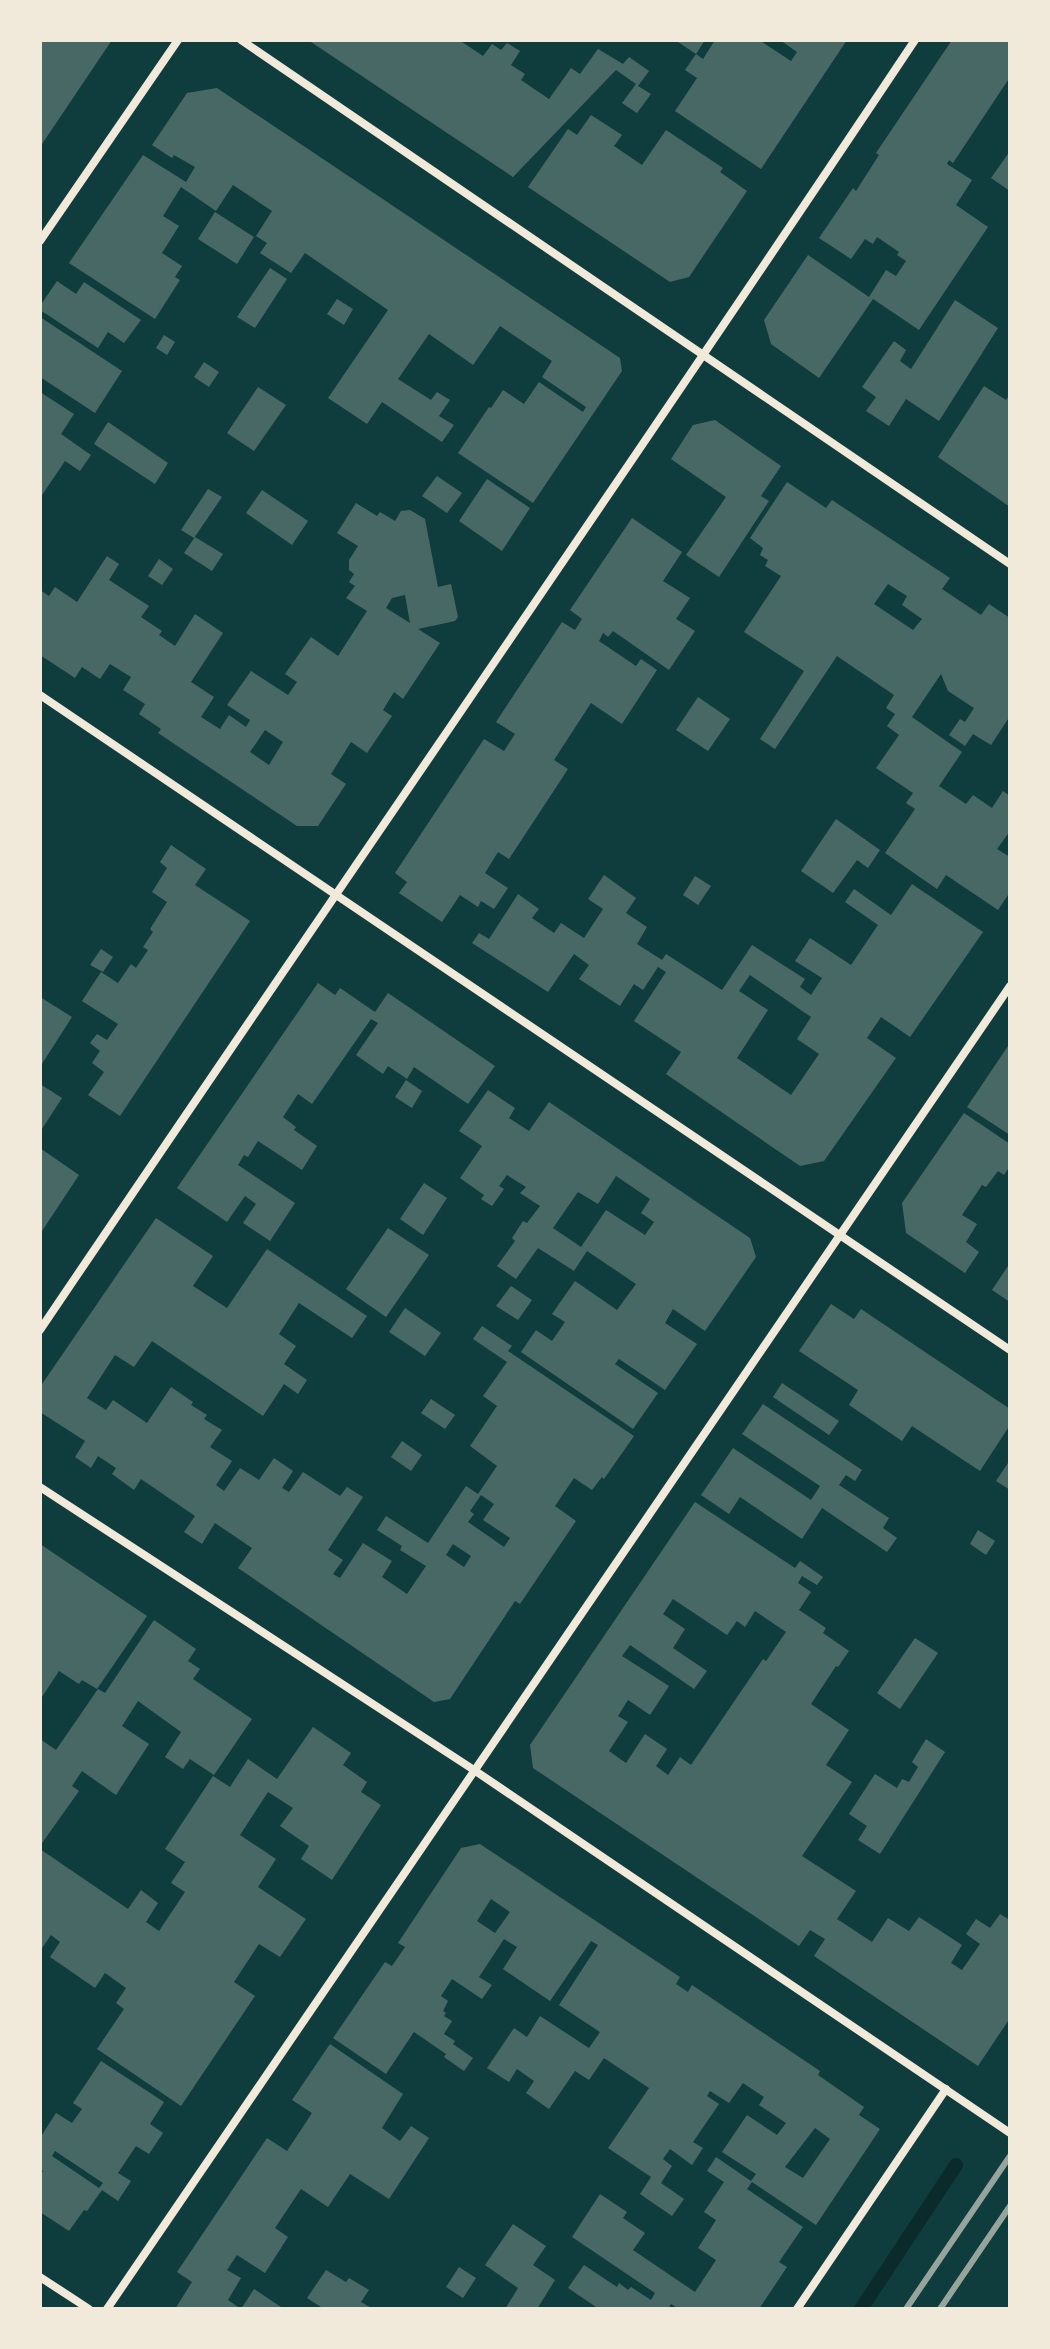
<svg xmlns="http://www.w3.org/2000/svg" width="1050" height="2349" viewBox="0 0 1050 2349" font-family="'DM Sans',sans-serif">
  <style>
    .lines { fill: none; stroke-linecap: round; stroke-linejoin: round }
    .stream { stroke: #0a2a2b; stroke-width: 14 }
    .building { fill: #486865; fill-rule: evenodd }
    .minor { stroke: #f1e9da; stroke-width: 8 }
    .rail { stroke: #97a49c; stroke-width: 6 }
  </style>
  <rect width="100%" height="100%" fill="#0f3d3e"/>
  <g class="lines">
    <!-- stream -->
    <path class="stream" d="M861,2309L956,2165"/>
  </g>
  <!-- building -->
  <g class="building">
    <path d="M40,40H112L40,147Z"/>
    <path d="M308,40H459L483,56L492,44L501,50L507,43L520,51L511,65L525,74L521,80L549,99L571,68L580,74L598,49L623,64L629,57L649,71L638,86L651,94L637,113L622,103L636,84L616,70L513,177Z"/>
    <path d="M675,40H705L696,54Z"/>
    <path d="M715,40H759L791,61L797,52L780,40H847L761,169L675,111L697,78L685,70L696,54L703,59Z"/>
    <path d="M952,40H1010V77L953,163L949,160L947,164L972,180L956,205L988,227L919,330L873,299L819,378L771,344L764,320L808,255L869,297L886,270L896,276L906,261L897,255L899,252L877,237L873,244L865,239L851,259L819,238L853,188L856,191L879,155L876,153Z"/>
    <path d="M217,88L620,358L622,371L533,503L458,453L489,407L491,408L503,390L524,404L539,382L583,412L586,407L542,377L552,361L500,326L473,365L429,334L398,379L431,400L437,392L450,400L439,416L454,425L442,442L382,402L367,424L328,398L388,310L305,253L291,273L260,253L267,243L256,236L272,211L233,185L216,211L181,187L163,216L179,226L162,253L182,266L175,277L180,280L155,319L69,263L143,155L186,182L195,167L174,155L172,158L152,145L187,93Z"/>
    <path d="M591,115L622,135L614,146L642,165L666,130L723,168L720,172L747,191L689,277L670,282L528,187L568,129L577,135Z"/>
    <path d="M1010,151V191L991,178Z"/>
    <path d="M215,212L254,237L237,264L198,239Z"/>
    <path d="M270,268L287,279L255,328L237,317Z"/>
    <path d="M57,281L76,294L84,282L141,320L124,343L108,332L98,348L40,310V306Z"/>
    <path d="M337,299L353,309L344,325L327,314Z"/>
    <path d="M955,300L998,328L939,421L906,399L889,426L866,411L876,397L862,387L894,341L906,350L900,361L911,369Z"/>
    <path d="M40,317L122,371L95,413L40,377Z"/>
    <path d="M164,335L175,342L167,355L156,348Z"/>
    <path d="M204,362L219,372L209,387L194,377Z"/>
    <path d="M984,386L1006,400L1010,394V507L938,457Z"/>
    <path d="M258,387L286,405L254,451L227,433Z"/>
    <path d="M40,392L74,414L61,434L91,455L80,471L65,461L40,498Z"/>
    <path d="M715,420L781,466L761,496L769,501L719,577L686,555L726,497L671,459L693,425Z"/>
    <path d="M108,422L168,463L155,484L94,444Z"/>
    <path d="M437,476L462,493L447,513L422,496Z"/>
    <path d="M487,479L530,508L502,551L459,521Z"/>
    <path d="M787,482L826,508L832,500L950,578L942,589L981,615L989,604L1010,618V716L991,745L973,734L965,746L949,735L960,719L965,722L974,708L948,691L941,674L912,717L962,752L939,786L966,804L973,795L992,808L1003,791L1010,796V831L997,849L1010,857V892L998,910L946,875L937,889L885,853L915,809L906,803L913,793L876,768L899,735L887,726L895,714L886,708L894,695L837,656L775,749L760,739L804,671L744,632L781,576L765,566L768,560L760,555L763,548L750,538ZM888,584L907,596L902,605L922,619L913,630L874,604Z"/>
    <path d="M208,489L222,497L194,538L181,530Z"/>
    <path d="M262,490L308,521L292,545L246,513Z"/>
    <path d="M356,503L377,516L380,512L395,521L401,511L410,510L425,519L438,587L451,584L458,617L455,621L418,629L440,643L403,699L394,692L383,710L392,716L367,753L351,742L331,774L346,784L318,826H297L158,733L161,729L139,714L145,704L123,690L131,677L110,664L100,679L82,667L75,678L40,655V590L49,596L55,587L77,602L107,556L119,564L109,580L149,606L141,617L162,631L159,635L175,646L195,614L223,633L191,682L214,697L201,717L220,729L229,715L246,727L250,720L227,705L251,671L288,695L297,682L285,674L311,637L338,656L367,611L346,598L355,586L349,582L354,574L349,570V560L358,546L337,533ZM405,595L410,623L386,608L392,598ZM265,730L283,742L269,765L250,752Z"/>
    <path d="M632,518L682,552L663,581L690,598L676,619L695,631L669,670L613,631L608,637L603,633L599,641L636,666L641,659L657,670L622,724L591,703L554,760L568,769L509,859L498,852L485,873L508,888L494,909L481,901L478,907L460,895L442,922L399,893L407,882L395,873L484,739L504,751L515,734L496,722L562,622L575,630L582,619L570,610Z"/>
    <path d="M195,537L223,554L212,571L184,553Z"/>
    <path d="M159,559L173,569L162,585L148,576Z"/>
    <path d="M698,697L730,719L708,751L676,730Z"/>
    <path d="M836,819L880,850L868,868L857,860L833,893L801,871Z"/>
    <path d="M171,845L206,869L195,885L250,921L120,1116L88,1095L104,1072L92,1063L100,1051L90,1043L97,1034L107,1040L118,1024L82,1001L101,972L118,983L131,964L136,968L148,950L143,947L153,932L150,929L167,902L152,892L167,868L160,862Z"/>
    <path d="M604,875L636,898L626,913L647,927L637,944L662,960L666,954L722,990L752,945L805,979L800,987L811,995L822,978L795,961L810,938L851,965L878,925L845,902L854,889L891,915L912,884L983,932L910,1037L881,1017L867,1038L896,1058L824,1161L800,1166L666,1074L681,1052L634,1021L666,972L658,967L643,990L634,984L620,1006L579,979L589,965L574,954L548,992L472,943L479,933L489,939L518,894L539,909L532,918L554,933L561,923L584,938L603,909L588,899ZM750,975L811,1017L797,1039L819,1054L791,1095L737,1058L768,1010L739,991Z"/>
    <path d="M695,876L711,886L698,905L683,895Z"/>
    <path d="M101,949L113,957L103,972L90,965Z"/>
    <path d="M318,983L335,995L340,988L375,1012L388,993L495,1066L468,1104L414,1067L407,1079L388,1066L383,1074L356,1055L378,1023L371,1019L312,1104L298,1094L283,1117L296,1127L294,1130L317,1146L302,1170L258,1141L248,1157L244,1155L238,1165L295,1203L270,1241L243,1223L256,1204L245,1196L227,1222L177,1188Z"/>
    <path d="M40,997L72,1017L40,1067Z"/>
    <path d="M1010,1043V1135L967,1107Z"/>
    <path d="M406,1080L422,1091L412,1108L395,1097Z"/>
    <path d="M40,1084L62,1098L40,1132Z"/>
    <path d="M488,1090L515,1108L509,1118L529,1131L549,1102L750,1238L756,1257L705,1331L673,1309L665,1323L697,1344L665,1390L619,1359L615,1364L658,1393L633,1429L521,1352L536,1330L552,1341L565,1322L552,1314L575,1281L617,1310L636,1284L587,1251L574,1271L538,1248L516,1279L497,1266L515,1241L512,1238L523,1221L527,1223L540,1206L520,1193L526,1187L507,1175L499,1186L504,1189L492,1206L481,1199L484,1195L460,1178L482,1146L459,1131ZM616,1176L650,1199L641,1213L654,1222L645,1235L606,1210L581,1247L553,1228L578,1192L598,1204Z"/>
    <path d="M964,1113L1010,1144V1166L1004,1175L998,1171L986,1187L982,1185L962,1215L977,1224L966,1242L979,1252L965,1273L906,1233L902,1203Z"/>
    <path d="M40,1148L79,1175L40,1234Z"/>
    <path d="M424,1183L447,1198L423,1235L400,1219Z"/>
    <path d="M156,1218L213,1256L193,1286L227,1308L267,1249L367,1316L352,1338L299,1303L279,1334L296,1346L284,1364L307,1380L298,1394L284,1384L263,1416L152,1341L134,1367L115,1355L87,1398L106,1410L113,1400L147,1423L171,1387L193,1402L191,1405L207,1415L204,1419L222,1430L210,1447L232,1461L216,1485L224,1491L240,1468L259,1480L274,1458L293,1471L282,1488L289,1492L303,1472L340,1496L347,1487L363,1497L328,1550L343,1560L333,1574L340,1578L363,1543L392,1561L382,1577L407,1594L426,1566L400,1550L402,1546L377,1530L386,1516L428,1543L466,1486L478,1494L497,1466L470,1446L497,1406L483,1396L507,1362L473,1339L482,1326L512,1346L508,1351L634,1436L604,1479L602,1477L592,1490L574,1478L555,1506L576,1521L520,1604L515,1601L450,1699L434,1702L238,1568L252,1548L215,1523L202,1544L184,1532L195,1516L141,1479L134,1490L112,1474L116,1468L98,1456L91,1468L75,1457L85,1441L40,1412V1387ZM481,1495L494,1504L483,1520L510,1538L504,1547L468,1522L474,1514L470,1511ZM453,1544L471,1556L464,1567L446,1555Z"/>
    <path d="M388,1228L429,1255L386,1317L346,1289Z"/>
    <path d="M1010,1263V1302L992,1290Z"/>
    <path d="M511,1286L532,1300L518,1320L496,1306Z"/>
    <path d="M831,1304L854,1319L861,1309L1010,1409V1425L980,1471L912,1426L902,1441L849,1405L858,1390L799,1351Z"/>
    <path d="M405,1308L441,1333L425,1356L389,1332Z"/>
    <path d="M782,1383L839,1421L829,1435L773,1397Z"/>
    <path d="M431,1399L455,1415L445,1429L421,1413Z"/>
    <path d="M763,1404L862,1470L855,1481L846,1475L839,1485L889,1518L883,1528L897,1538L887,1552L822,1508L802,1539L740,1497L729,1514L701,1495L733,1448L811,1500L820,1486L742,1434Z"/>
    <path d="M402,1441L422,1455L411,1471L391,1457Z"/>
    <path d="M1010,1460V1490L996,1481Z"/>
    <path d="M695,1502L795,1568L800,1561L823,1577L817,1585L802,1576L798,1583L811,1592L799,1610L826,1628L823,1633L849,1651L838,1667L836,1666L811,1704L849,1730L826,1765L852,1782L802,1856L856,1891L837,1919L872,1942L888,1918L909,1931L919,1917L962,1945L951,1963L962,1970L980,1944L966,1934L976,1919L990,1928L1000,1914L1010,1920V2018L978,2066L814,1956L825,1939L810,1930L799,1946L533,1768L530,1745ZM673,1599L727,1635L737,1621L745,1627L755,1611L786,1632L766,1661L763,1659L691,1765L680,1757L668,1775L656,1766L667,1749L645,1734L626,1763L609,1751L628,1722L618,1716L628,1700L650,1715L669,1686L622,1656L630,1645L694,1689L707,1671L673,1648L685,1629L663,1614Z"/>
    <path d="M978,1530L995,1541L986,1555L970,1544Z"/>
    <path d="M40,1544L147,1616L97,1689L82,1680L79,1684L59,1671L40,1700Z"/>
    <path d="M154,1620L196,1649L188,1661L200,1669L193,1679L252,1719L214,1775L190,1759L183,1769L165,1757L181,1732L138,1701L122,1726L149,1744L116,1795L82,1771L72,1786L79,1791L40,1846V1739L56,1750L98,1689L105,1693Z"/>
    <path d="M915,1638L938,1653L900,1709L877,1693Z"/>
    <path d="M313,1727L351,1753L343,1765L367,1782L361,1792L381,1805L332,1880L301,1859L309,1846L280,1826L293,1808L268,1792L240,1835L276,1859L258,1887L306,1919L280,1957L259,1944L234,1982L255,1996L181,2106L97,2049L124,2009L116,2003L126,1988L105,1973L95,1988L50,1957L60,1942L51,1935L40,1951V1849L128,1909L141,1890L158,1903L146,1922L159,1931L185,1892L171,1883L185,1862L165,1849L213,1776L230,1787L248,1759L277,1779Z"/>
    <path d="M926,1739L945,1752L880,1854L858,1840L867,1826L849,1814L875,1774L897,1788L902,1779L909,1782L918,1767L912,1762Z"/>
    <path d="M480,1844L680,1977L676,1984L688,1992L692,1985L820,2071L818,2075L864,2107L859,2115L880,2129L816,2225L752,2182L747,2189L803,2227L779,2262L787,2267L759,2309H679L671,2304L668,2309H599L568,2288L584,2265L617,2287L619,2283L628,2290L631,2287L651,2300L655,2293L572,2237L600,2194L627,2212L623,2218L645,2233L633,2250L695,2292L716,2260L698,2248L716,2220L704,2212L724,2182L707,2171L716,2157L751,2181L756,2174L722,2152L747,2115L777,2135L786,2123L759,2105L764,2097L743,2083L729,2103L710,2091L707,2096L719,2104L693,2142L703,2148L692,2165L670,2149L663,2159L672,2166L661,2183L684,2199L672,2216L640,2194L651,2177L608,2148L649,2088L604,2058L589,2080L575,2071L549,2109L526,2093L534,2081L517,2069L509,2082L487,2068L514,2028L527,2037L540,2016L589,2048L600,2032L559,2005L598,1945L591,1941L550,2001L503,1969L517,1947L504,1939L479,1977L492,1985L482,1999L452,1979L441,1996L448,2001L443,2011L446,2013L444,2016L452,2021L444,2034L455,2041L453,2044L473,2058L464,2071L444,2057L446,2054L414,2032L386,2074L333,2038L385,1962L392,1966L405,1947L398,1943L461,1848ZM491,1899L510,1912L495,1933L477,1921ZM815,2128L830,2139L803,2178L785,2167Z"/>
    <path d="M330,2044L403,2094L382,2128L400,2141L411,2126L429,2138L389,2199L350,2174L328,2207L301,2189L275,2228L288,2237L265,2273L237,2255L227,2270L241,2278L228,2300L241,2309H175L192,2282L177,2272L267,2138L287,2151L312,2113L292,2100Z"/>
    <path d="M101,2061L164,2102L150,2124L163,2133L149,2154L136,2146L118,2173L131,2181L118,2201L102,2190L87,2211L84,2210L69,2231L40,2212V2176L43,2171L40,2169V2138L56,2113L72,2123L82,2109L73,2103ZM55,2151L103,2183L99,2188L52,2156Z"/>
    <path d="M513,2224L546,2246L533,2265L555,2280L537,2309H505L518,2288L485,2265Z"/>
    <path d="M459,2267L476,2278L463,2298L446,2287Z"/>
    <path d="M326,2270L346,2282L349,2278L369,2290L361,2302L373,2309H324L307,2298Z"/>
    <path d="M254,2289L284,2309H241Z"/>
  </g>
  <g class="lines">
    <!-- minor -->
    <g class="minor">
      <path d="M241,40L1010,564"/>
      <path d="M40,241L178,40"/>
      <path d="M40,695L1010,1350"/>
      <path d="M40,1330C331,899 627,472 915,40"/>
      <path d="M40,1487L474,1770L1010,2133"/>
      <path d="M40,2277L89,2309"/>
      <path d="M107,2309L1010,986"/>
      <path d="M797,2309L946,2089"/>
    </g>
    <!-- rail -->
    <g class="rail">
      <path d="M906,2309L1010,2156"/>
      <path d="M940,2309L1010,2206"/>
    </g>
  </g>
  <!-- border -->
  <rect width="1050" height="2349" fill="none" stroke="#f1e9da" stroke-width="84"/>
</svg>
